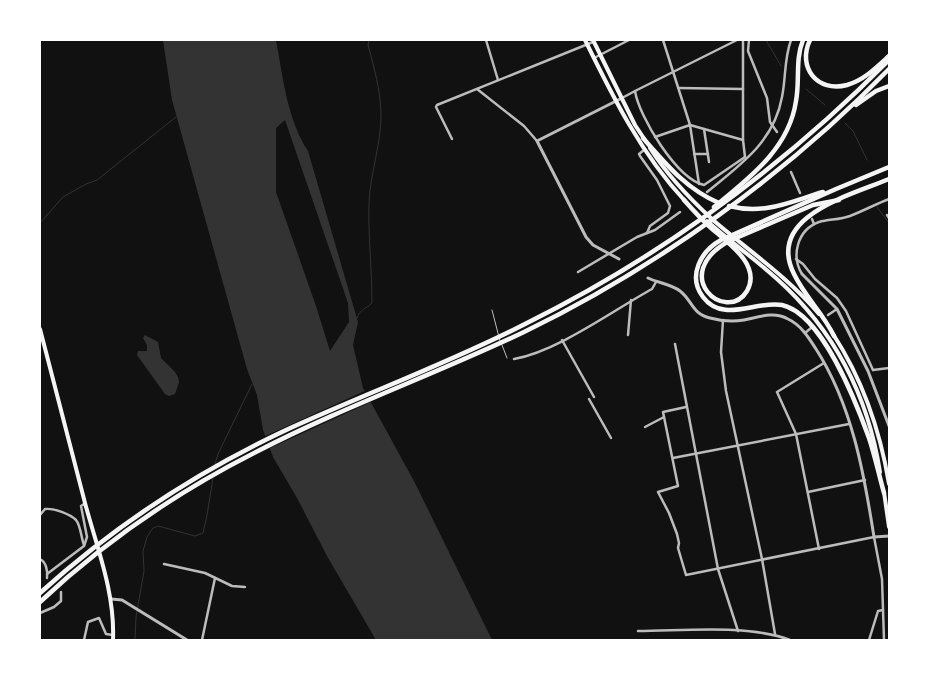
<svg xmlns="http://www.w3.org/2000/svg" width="929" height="680" viewBox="0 0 929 680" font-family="Barlow,sans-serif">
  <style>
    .water { fill: #333; fill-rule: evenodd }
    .pier { fill: #111 }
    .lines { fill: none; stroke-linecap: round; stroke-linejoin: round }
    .stream { stroke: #333; stroke-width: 1 }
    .service { stroke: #bcbcbc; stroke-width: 1 }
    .minor { stroke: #bcbcbc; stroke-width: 2.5 }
    .tertiary { stroke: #bcbcbc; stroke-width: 3 }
    .primary { stroke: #f5f5f5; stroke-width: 4 }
    .trunk { stroke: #f5f5f5; stroke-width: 4 }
    .motorway { stroke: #f5f5f5; stroke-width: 4.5 }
  </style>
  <rect width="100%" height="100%" fill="#111"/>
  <!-- water -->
  <g class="water">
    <path d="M163,40H276C283,77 287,119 308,151L358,322L353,345L363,388L415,483L492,640H376L327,556L297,498L273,457L263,430L257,395L247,369L172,100ZM285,120L348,303L349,322L330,351L316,306L276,192V128Z"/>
    <path d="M145,335L158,342L161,358L175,372L178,377L179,382L175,394L169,396L165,394L137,355L138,351H147V345L143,338Z"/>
  </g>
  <!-- pier -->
  <path class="pier" d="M367,390L373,401L268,449L263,437Z"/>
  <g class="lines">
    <!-- stream -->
    <g class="stream">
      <path d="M766,40L781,66"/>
      <path d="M806,89L825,105"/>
      <path d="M845,123L853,131L867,160"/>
      <path d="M877,207L889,223"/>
      <path d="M40,223L63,197L86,184L97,180L176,117"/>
      <path d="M357,318C360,309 366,309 372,303C372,269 368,236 369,203C370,174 381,145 381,116C381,92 374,67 368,45L369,40"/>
      <path d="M215,464L218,454L252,384"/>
      <path d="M135,640L136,617L144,571L143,551L147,537L153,528L158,526L195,536L203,533L207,515L213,478"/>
    </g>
    <!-- service -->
    <g class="service">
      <path d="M492,310L500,341"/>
      <path d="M502,345L507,358"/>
    </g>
    <!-- minor -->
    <g class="minor">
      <path d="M486,40L498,80"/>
      <path d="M663,40L690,125L699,184"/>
      <path d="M743,40V140L745,157"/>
      <path d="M749,40L748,51L767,98L770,122L777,132"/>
      <path d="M594,58L629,40"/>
      <path d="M679,88L743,89"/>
      <path d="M477,89L524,126L537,141"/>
      <path d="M635,91L737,40"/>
      <path d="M622,98L635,91C639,117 677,179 704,185L745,157"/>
      <path d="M704,129L709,162"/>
      <path d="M655,137L690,125L743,140"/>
      <path d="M452,139L436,107L437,105L593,42"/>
      <path d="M644,150L639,154L640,156L657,180L670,206L668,213L650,226L647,233"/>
      <path d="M694,154H708"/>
      <path d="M791,172L800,193"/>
      <path d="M707,192C740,165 774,142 782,97C786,78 784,59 791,40"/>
      <path d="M887,215L889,218"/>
      <path d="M812,219L814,224"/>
      <path d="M796,259L803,264L815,279L837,298L846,311L873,370"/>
      <path d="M578,272L637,237L655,230L680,212"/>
      <path d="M802,274C791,256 797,230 819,222C829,219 839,220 850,216C863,211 876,204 889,199"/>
      <path d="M828,315L837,309"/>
      <path d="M723,320L721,352L726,391L762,559L775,634"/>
      <path d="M805,333L811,328"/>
      <path d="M628,335L631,300"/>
      <path d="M562,340L594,397"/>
      <path d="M675,344L718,569L738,631"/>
      <path d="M514,359C558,351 612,311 652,289L656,282"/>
      <path d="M873,370L889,368"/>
      <path d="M589,399L611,438"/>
      <path d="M686,407L663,412L678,486L658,492L669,513L677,534L679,543L678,548L686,575L874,537L882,579L884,640"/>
      <path d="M645,427L664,417"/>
      <path d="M673,458L849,424"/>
      <path d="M808,492L865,480"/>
      <path d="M40,515L45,509C54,508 70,514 76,520C81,526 81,538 84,545"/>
      <path d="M819,549L796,434L777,392L824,363"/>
      <path d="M40,559C46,562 48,571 47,578"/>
      <path d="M164,564L205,573L232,586L245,587"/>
      <path d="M47,574L84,546L87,537L81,506L84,504"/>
      <path d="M40,613L54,607L61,601V592"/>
      <path d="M638,631C683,631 748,624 790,640"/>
      <path d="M84,640L88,622L99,618L106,634L113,635"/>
      <path d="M202,640L215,578"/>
      <path d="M869,640L878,611L883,610"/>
    </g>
    <!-- tertiary -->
    <g class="tertiary">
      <path d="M619,259L593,245L586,237L537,141L622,98"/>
      <path d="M802,274L837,309L868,371L889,426"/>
      <path d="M648,278C658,283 671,284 680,291C692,300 692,314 710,318C721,321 733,322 744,320C759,317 774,311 788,319C801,325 809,338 816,349C852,405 864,473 874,537L889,536"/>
      <path d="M111,599L122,600L187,640"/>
    </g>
    <!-- primary -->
    <path class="primary" d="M40,329C55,387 70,445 85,503C97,548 115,592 113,640"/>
    <!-- trunk -->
    <g class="trunk">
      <path d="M585,40C613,97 641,154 685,201"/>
      <path d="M593,40L635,125L645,140"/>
      <path d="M650,148C667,175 689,198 713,220C749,251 788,277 819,314"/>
      <path d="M707,221C729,241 754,258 777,279C835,331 868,396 880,472"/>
      <path d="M833,334C863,380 880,430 889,484"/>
      <path d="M884,492L889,527"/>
    </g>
    <!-- motorway -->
    <g class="motorway">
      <path d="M810,40C797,67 817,93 847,85C864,80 876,68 889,56"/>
      <path d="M856,105L876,91L889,86"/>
      <path d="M643,138C666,164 686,189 719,203"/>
      <path d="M684,200C692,209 701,219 710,227C727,242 762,265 747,291C726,325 668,275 729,241L813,205L839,200"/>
      <path d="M729,206C765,215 789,202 823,192"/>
      <path d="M714,207C749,178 789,149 796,101C800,80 795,60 803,40"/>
      <path d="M834,336C823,313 805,297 794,274C765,216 852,195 889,179"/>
      <path d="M884,493C879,475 875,456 869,438C856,402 822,314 782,305C756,300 723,324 703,297C687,276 701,251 721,240L836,189L889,167"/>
      <path d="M40,593C113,527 195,473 284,431C364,394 447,364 525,324C660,257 783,167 889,60"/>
      <path d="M40,602C104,542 177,492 256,452C343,407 436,374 524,332C656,268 787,174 889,69"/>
    </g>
  </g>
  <!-- border -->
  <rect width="929" height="680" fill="none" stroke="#ffffff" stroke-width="82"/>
</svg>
